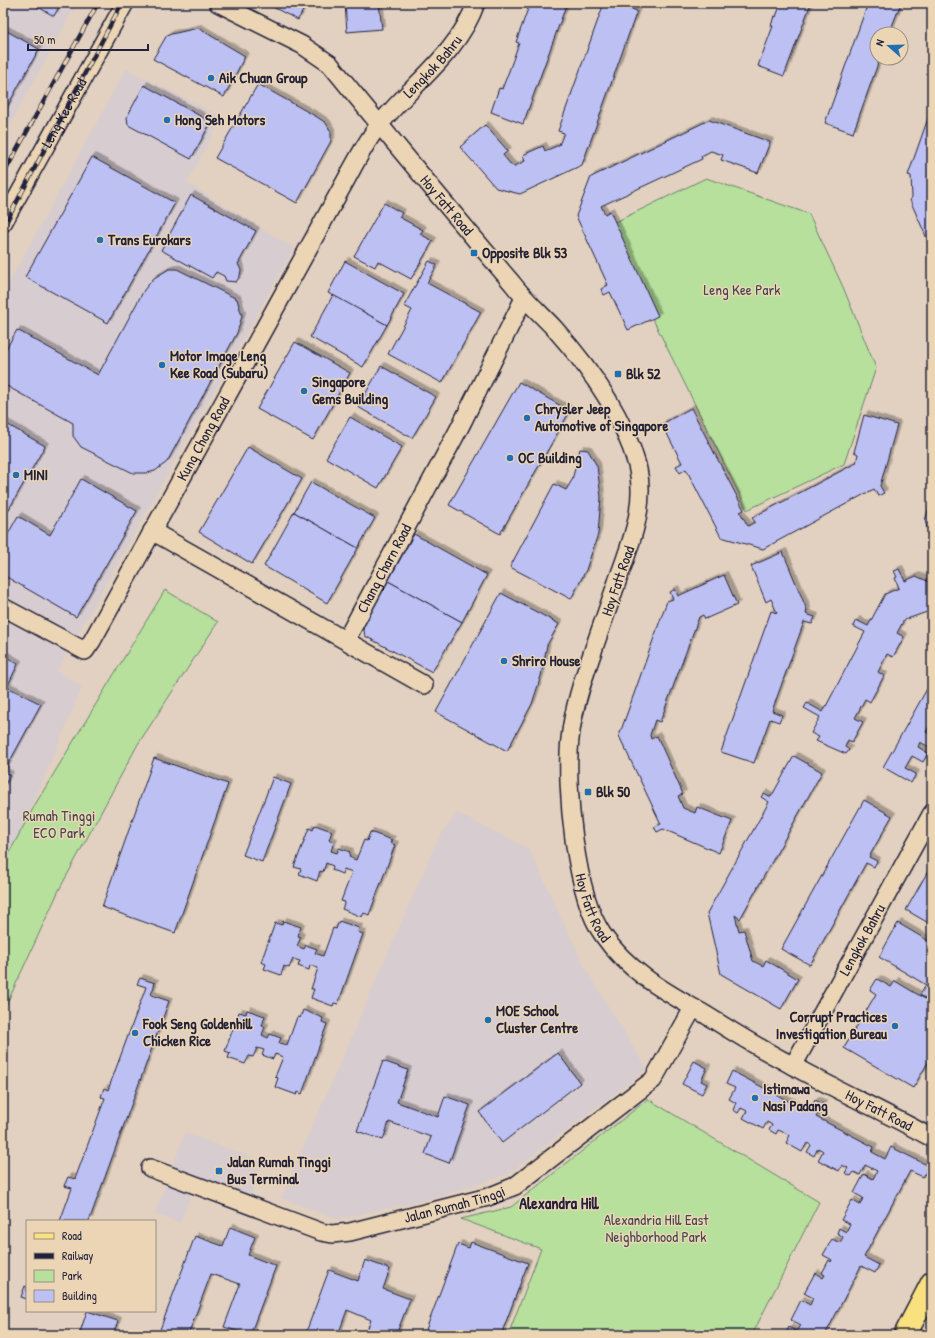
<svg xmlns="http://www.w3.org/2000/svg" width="935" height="1338" viewBox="0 0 935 1338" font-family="'Patrick Hand',sans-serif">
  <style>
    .built { fill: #d7cccf }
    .green { fill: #b6e09c; stroke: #6c816c }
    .building { fill: #bdc0f2; stroke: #22223b; filter: url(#shadow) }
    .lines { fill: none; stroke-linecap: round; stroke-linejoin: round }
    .minor-casing { stroke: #22223b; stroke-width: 20 }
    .major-casing { stroke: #22223b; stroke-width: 25 }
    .minor { stroke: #ebd5b4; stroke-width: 17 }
    .major { stroke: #fae180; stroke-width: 22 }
    .rail-casing { stroke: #22223b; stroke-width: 4.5 }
    .rail { stroke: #ebd5b4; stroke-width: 3; stroke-dasharray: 9; stroke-linecap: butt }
    .poi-dot { fill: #1f6fb2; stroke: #ebd5b4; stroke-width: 1.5 }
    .labels { text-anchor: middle; stroke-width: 3; stroke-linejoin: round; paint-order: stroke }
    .street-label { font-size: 15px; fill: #22223b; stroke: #ebd5b4 }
    .poi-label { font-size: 15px; font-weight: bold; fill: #22223b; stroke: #ebd5b4; text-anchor: start }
    .park-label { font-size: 15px; fill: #40484e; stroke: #ebd5b4 }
    .neighbourhood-label { font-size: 16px; font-weight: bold; fill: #22223b; stroke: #ebd5b4 }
  </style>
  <defs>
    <filter id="shadow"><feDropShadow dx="3.5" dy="-3.5" stdDeviation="0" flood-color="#0004"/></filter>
  </defs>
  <rect width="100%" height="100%" fill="#e2d1c0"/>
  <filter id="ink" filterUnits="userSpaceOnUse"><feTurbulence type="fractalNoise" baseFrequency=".025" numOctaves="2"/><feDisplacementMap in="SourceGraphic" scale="8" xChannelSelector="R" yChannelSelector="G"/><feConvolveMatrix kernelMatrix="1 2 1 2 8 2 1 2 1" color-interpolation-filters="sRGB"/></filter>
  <g filter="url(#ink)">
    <!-- built -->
    <g class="built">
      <path d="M3,3H77L3,137Z"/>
      <path d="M126,69L222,117L187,183L294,248L57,671L82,687L3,876V294Z"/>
      <path d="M457,813L529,849L587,972L647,1069L508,1174L438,1197L338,1219L281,1198L438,839Z"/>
      <path d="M185,1133L263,1162L251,1195L198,1176L180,1223L155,1214Z"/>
    </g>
    <!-- green -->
    <g class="green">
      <path d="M706,178L809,214L843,287L876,368L844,464L747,510L607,226Z"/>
      <path d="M165,590L218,622L138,744L59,890L3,1012V864L36,803Z"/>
      <path d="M648,1099L819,1202L752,1335H508L541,1249L461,1219L511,1207Z"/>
    </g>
    <!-- building -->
    <g class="building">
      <path d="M31,3H61L54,16Z"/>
      <path d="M265,3H307L298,20Z"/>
      <path d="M345,3H379L382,29L347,32Z"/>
      <path d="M530,3H567L523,124L491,112L499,88L502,89L509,71L519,43L516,42Z"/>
      <path d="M604,3H615L637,11L582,165L520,194L496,188L460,147L485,125L508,151L503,155L511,165L515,166L525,161L523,155L543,146L545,151L559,145L564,133L558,131Z"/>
      <path d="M781,3H811L784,76L758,66L773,26H771L774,16L776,17Z"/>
      <path d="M868,3H901L889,34H877V58H880L853,133L825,123Z"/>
      <path d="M198,28L245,56L224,97L153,59L167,35Z"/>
      <path d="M3,29L39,49L3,114Z"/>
      <path d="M258,84L317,117L326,123L331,132V141L297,203L215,158Z"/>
      <path d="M144,85L211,122L191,159L128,125L127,117Z"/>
      <path d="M932,107V250L910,200L912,197L911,176L908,175Z"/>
      <path d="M709,120L770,142L758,173L721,160L723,155L711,151L701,156L702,159L601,206L605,214L610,211L658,316L628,330L610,292L604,295L601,289L608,285L576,216L591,177Z"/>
      <path d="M92,157L175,203L108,323L25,277Z"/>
      <path d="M191,195L256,231L238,264L241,270L240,276L236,282L226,281L224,276L216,272L212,278L161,250Z"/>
      <path d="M384,203L402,213L399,217L423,230L420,234L433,241L411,279L378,261L375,267L354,256Z"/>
      <path d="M345,261L404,294L387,325L328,293Z"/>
      <path d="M429,261L437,265L427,283L481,312L442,383L388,354L412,310L404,306Z"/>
      <path d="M169,269H177L237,299L242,316L237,333L167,462L155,471L147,473H133L81,447L73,436V423L3,384V354L17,330L98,375L144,290L154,278Z"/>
      <path d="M333,295L387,325L363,367L310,337Z"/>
      <path d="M295,342L350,373L313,440L257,409Z"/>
      <path d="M381,366L436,397L412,438L358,407Z"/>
      <path d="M519,382L570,411L500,534L449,505Z"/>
      <path d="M691,408L744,510L740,512L748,526L755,522L752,518L856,463L858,454L854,452L864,415L897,425L880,486L884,493L878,496L874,489L763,549L721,537L686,469L680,473L676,466L682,463L662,424Z"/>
      <path d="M350,417L402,447L378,488L326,458Z"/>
      <path d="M3,422L45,446L9,509L3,505Z"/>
      <path d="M248,447L302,479L252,564L199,532Z"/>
      <path d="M580,449L588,450L597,466L601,497L598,534L586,570L571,599L510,567L554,484L566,490L572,480Z"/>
      <path d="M81,479L137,511L76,617L3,575V543L18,516L50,535Z"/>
      <path d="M311,482L375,518L358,548L294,512Z"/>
      <path d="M932,500V547L925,520Z"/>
      <path d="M3,509L7,511L3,518Z"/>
      <path d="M294,512L358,548L327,603L264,566Z"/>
      <path d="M414,534L487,575L462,622L388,581Z"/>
      <path d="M783,552L807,610L806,614L815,617L812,624L804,622L772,711L782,715L779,722L770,719L754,763L721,752L771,611L777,613L771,599L766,602L751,566Z"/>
      <path d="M899,569L905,581L916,576L932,583V605L930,611L904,620L897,633L904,637L893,657L887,654L878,672L884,676L870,702L865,699L855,718L863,722L852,742L848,740L845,747L849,750L846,754L816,741L819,737L811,733L820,717L804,708L807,703L823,712L865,632L853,626L856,620L868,626L885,594L899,588L895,578L897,577L894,571Z"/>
      <path d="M724,575L737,605L705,619L703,615L699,617L660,722L655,720L650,735L651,739L657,736L683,794L678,796L683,808L695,813L697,807L732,821L719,853L663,829L657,832L654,827L661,824L619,736L667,601L673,599L670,592L675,589L678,596Z"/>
      <path d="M388,581L462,622L432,672L365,636L363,626Z"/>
      <path d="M501,593L559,624L547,645L541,676L532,704L507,751L436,712Z"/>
      <path d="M3,655L18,664L7,687L41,704L4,772L10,775L3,788Z"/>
      <path d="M931,660H932V668L928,666Z"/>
      <path d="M932,680V721L926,732L932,735V746L931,748L920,742L918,747L928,753L923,762L912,756L905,768L916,774L911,783L883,767Z"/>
      <path d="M794,756L822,772L740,919L735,915L739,931L744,930L753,961L763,966L766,960L798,979L781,1009L721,974L707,913L769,802L761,797L764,793L771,797Z"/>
      <path d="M154,758L228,784L175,933L102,907Z"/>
      <path d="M273,777L291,784L262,862L243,855Z"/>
      <path d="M864,800L892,816L869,857L877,861L874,867L866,863L810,965L781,949Z"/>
      <path d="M315,825L332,831L329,840L334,842L331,851L337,853L339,848L350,852L349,857L356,860L364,840L367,841L370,832L392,840L390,843L395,845L369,915L364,913L362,917L342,909L345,902L341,901L352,872L344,869L342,874L332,870L333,866L326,863L323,872L320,871L317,881L299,874L301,869L294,867L309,828L313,830Z"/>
      <path d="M932,864V925L906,910Z"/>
      <path d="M283,921L301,927L298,936L301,937L297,946L304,949L306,945L317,949L315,953L323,956L333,928L336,929L339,921L359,928L358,932L363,934L338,1004L334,1003L333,1006L311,998L314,989H311L318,968L310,965L309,970L298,966L300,961L293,959L289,968L284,966L281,975L264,969L266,964L261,962L275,923L282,925Z"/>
      <path d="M898,923L932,943V1002L920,995L926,985L879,957Z"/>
      <path d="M140,978L155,983L151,995L169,1001L89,1221H60L72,1188L64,1186L68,1177L75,1179L105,1098L101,1097L104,1088L108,1090L146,987L137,984Z"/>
      <path d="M877,979L891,987L895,981L932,1003V1060L930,1059L913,1088L844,1048L876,994L870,990Z"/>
      <path d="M247,1010L265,1016L262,1026L265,1027L262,1035L268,1038L270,1034L281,1038L279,1043L287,1045L297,1017L300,1018L303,1010L323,1018L322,1022L327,1024L302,1094L298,1092L297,1095L275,1087L278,1078L275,1077L283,1057L275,1054L273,1059L262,1055L264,1050L257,1048L253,1057L249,1056L245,1064L228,1058L230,1053L225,1051L239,1012L246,1014Z"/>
      <path d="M558,1053L580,1083L502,1143L479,1112Z"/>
      <path d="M383,1061L408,1070L397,1102L438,1117L445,1096L470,1105L449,1163L425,1154L431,1137L389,1122L383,1140L357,1131Z"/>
      <path d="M694,1061L707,1068L701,1081L707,1084L702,1094L682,1084Z"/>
      <path d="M732,1071L809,1112L815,1100L823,1104L816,1117L874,1147L872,1152L885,1159L891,1147L929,1166L923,1177L910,1171L864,1257L879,1265L875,1273L861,1266L825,1335H789L786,1333L789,1327L797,1332L801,1325L791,1320L801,1300L810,1305L813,1298L804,1293L815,1273L823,1278L825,1275L822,1273L829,1260L831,1262L832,1260L823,1255L832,1239L840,1243L843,1237L837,1233L839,1228L846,1232L850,1224L841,1220L852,1200L860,1205L863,1198L854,1193L864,1174L873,1179L877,1171L865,1165L860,1175L854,1172L851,1176L845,1173L848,1168L842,1165L839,1171L818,1160L823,1151L818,1148L814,1156L807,1152L811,1145L807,1143L802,1152L786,1143L790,1135L778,1130L776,1134L769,1130L772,1125L767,1122L763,1129L743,1118L747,1111L741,1108L738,1113L733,1110L736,1103L729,1099L735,1088L726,1084Z"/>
      <path d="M230,1227L255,1237L248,1255L276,1266L250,1335L224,1327L240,1284L211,1274L188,1335H158L195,1236L223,1246Z"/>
      <path d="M471,1242L528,1263L501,1335H424L458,1244L469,1248Z"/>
      <path d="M365,1260L390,1269L383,1289L410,1299L396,1335H365L371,1320L347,1310L338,1335H305L329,1270L358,1281Z"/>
      <path d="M25,1286L27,1287V1299L21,1297Z"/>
      <path d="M87,1311L118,1321L113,1335H79Z"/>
    </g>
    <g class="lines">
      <defs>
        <g id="minor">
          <path id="s1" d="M218,3L302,45L330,64C390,138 451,211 512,283C525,300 541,314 555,329C589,367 623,415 637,465C647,504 631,543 618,579C610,603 601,627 593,651C583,679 573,709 570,739C565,787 575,895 603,935C629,973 668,993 706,1015C732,1031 757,1047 784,1061C832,1088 883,1111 932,1138"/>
          <path id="s2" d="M3,223L125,3"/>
          <path d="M152,531L424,685"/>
          <path id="s3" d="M3,607L85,651L92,641L341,189C352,170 366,140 380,124C413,83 458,54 476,3"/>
          <path id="s4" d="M346,640L461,425L524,298"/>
          <path id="s5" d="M793,1066L932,813"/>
          <path id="s6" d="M150,1168L321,1232L332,1234L350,1232L488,1197L515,1186L653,1080L693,1008"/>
        </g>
        <path id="major" d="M905,1335L932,1283"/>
      </defs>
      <!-- minor casing -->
      <use href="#minor" class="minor-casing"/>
      <!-- major casing -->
      <use href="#major" class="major-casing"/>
      <!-- minor -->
      <use href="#minor" class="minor"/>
      <!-- major -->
      <use href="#major" class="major"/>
      <defs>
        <g id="rail">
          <path d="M3,175L98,3"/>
          <path d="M3,228L122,3"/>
        </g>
      </defs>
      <!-- rail casing -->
      <use href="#rail" class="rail-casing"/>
      <!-- rail -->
      <use href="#rail" class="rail"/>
    </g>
  </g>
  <!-- markers -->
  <g class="poi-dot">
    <circle cx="211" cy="78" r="4"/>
    <circle cx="167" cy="120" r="4"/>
    <circle cx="100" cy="240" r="4"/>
    <rect x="470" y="249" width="8" height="8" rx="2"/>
    <circle cx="162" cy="365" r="4"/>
    <rect x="614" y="370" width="8" height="8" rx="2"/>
    <circle cx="304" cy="391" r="4"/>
    <circle cx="527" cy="418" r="4"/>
    <circle cx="510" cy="458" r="4"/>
    <circle cx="16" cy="475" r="4"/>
    <circle cx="504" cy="661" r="4"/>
    <rect x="584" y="788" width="8" height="8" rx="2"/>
    <circle cx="488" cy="1020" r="4"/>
    <circle cx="895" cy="1026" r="4"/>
    <circle cx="135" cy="1033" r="4"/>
    <circle cx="755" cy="1098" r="4"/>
    <rect x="215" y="1167" width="8" height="8" rx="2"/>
  </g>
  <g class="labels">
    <!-- street labels -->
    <g class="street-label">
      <text dy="5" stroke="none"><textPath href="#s3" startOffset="775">Lengkok Bahru</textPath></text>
      <text dy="5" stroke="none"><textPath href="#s2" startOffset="126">Leng Kee Road</textPath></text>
      <text dy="5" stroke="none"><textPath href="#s1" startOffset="311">Hoy Fatt Road</textPath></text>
      <text dy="5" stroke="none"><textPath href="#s3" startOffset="336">Kung Chong Road</textPath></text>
      <text dy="5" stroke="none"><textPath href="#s4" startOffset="81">Chang Charn Road</textPath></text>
      <text transform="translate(618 581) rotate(-71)" y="5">Hoy Fatt Road</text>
      <text dy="5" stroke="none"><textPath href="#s1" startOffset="1092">Hoy Fatt Road</textPath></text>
      <text dy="5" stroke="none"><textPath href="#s5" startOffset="144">Lengkok Bahru</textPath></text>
      <text dy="5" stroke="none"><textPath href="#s1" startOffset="1451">Hoy Fatt Road</textPath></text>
      <text dy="5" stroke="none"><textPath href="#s6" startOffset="320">Jalan Rumah Tinggi</textPath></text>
    </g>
    <!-- poi labels -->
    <g class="poi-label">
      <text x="219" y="83">Aik Chuan Group</text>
      <text x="175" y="125">Hong Seh Motors</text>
      <text x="108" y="245">Trans Eurokars</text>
      <text x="482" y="258">Opposite Blk 53</text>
      <text x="170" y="361">Motor Image Leng<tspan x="170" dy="17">Kee Road (Subaru)</tspan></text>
      <text x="626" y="379">Blk 52</text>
      <text x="312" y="387">Singapore<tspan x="312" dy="17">Gems Building</tspan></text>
      <text x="535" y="414">Chrysler Jeep<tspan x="535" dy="17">Automotive of Singapore</tspan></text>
      <text x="518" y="463">OC Building</text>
      <text x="24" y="480">MINI</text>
      <text x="512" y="666">Shriro House</text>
      <text x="596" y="797">Blk 50</text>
      <text x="496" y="1016">MOE School<tspan x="496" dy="17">Cluster Centre</tspan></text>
      <text x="887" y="1022" text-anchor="end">Corrupt Practices<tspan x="887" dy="17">Investigation Bureau</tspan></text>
      <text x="143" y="1029">Fook Seng Goldenhill<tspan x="143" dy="17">Chicken Rice</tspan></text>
      <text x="763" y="1094">Istimawa<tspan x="763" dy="17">Nasi Padang</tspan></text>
      <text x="227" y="1167">Jalan Rumah Tinggi<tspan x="227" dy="17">Bus Terminal</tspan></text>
    </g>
    <!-- park labels -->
    <g class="park-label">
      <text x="742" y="295">Leng Kee Park</text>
      <text x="59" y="821">Rumah Tinggi<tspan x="59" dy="17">ECO Park</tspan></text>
      <text x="656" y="1225">Alexandria Hill East<tspan x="656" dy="17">Neighborhood Park</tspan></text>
    </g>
    <!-- neighbourhood labels -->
    <g class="neighbourhood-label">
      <text x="559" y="1209">Alexandra Hill</text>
    </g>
  </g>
  <!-- margin -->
  <rect width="935" height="1338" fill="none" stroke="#ebd5b4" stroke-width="16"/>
  <rect x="8" y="8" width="919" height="1322" fill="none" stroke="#22223b" stroke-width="1.5" filter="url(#ink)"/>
  <!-- legend -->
  <rect x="26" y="1220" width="130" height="92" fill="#ebd5b4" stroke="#9b8d84"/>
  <rect x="34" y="1233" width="20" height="6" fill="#fae180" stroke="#9b8d84"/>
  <text x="62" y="1240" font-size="12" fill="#22223b">Road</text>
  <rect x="34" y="1253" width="20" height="6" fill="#22223b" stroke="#9b8d84"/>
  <text x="62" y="1260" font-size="12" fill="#22223b">Railway</text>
  <rect x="34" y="1270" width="20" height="12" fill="#b6e09c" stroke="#9b8d84"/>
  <text x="62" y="1280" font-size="12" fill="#22223b">Park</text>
  <rect x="34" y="1290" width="20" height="12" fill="#bdc0f2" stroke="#9b8d84"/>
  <text x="62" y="1300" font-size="12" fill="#22223b">Building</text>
  <!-- north arrow -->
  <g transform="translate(889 46) rotate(290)"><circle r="19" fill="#ebd5b4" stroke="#9b8d84"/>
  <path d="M0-3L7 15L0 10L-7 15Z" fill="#1f6fb2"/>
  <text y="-6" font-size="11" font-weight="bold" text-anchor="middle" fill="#22223b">N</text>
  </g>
  <!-- scale -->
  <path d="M28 44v6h120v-6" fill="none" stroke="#22223b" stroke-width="2"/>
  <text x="34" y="44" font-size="12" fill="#22223b" stroke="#ebd5b4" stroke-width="3" paint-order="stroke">50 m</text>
</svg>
